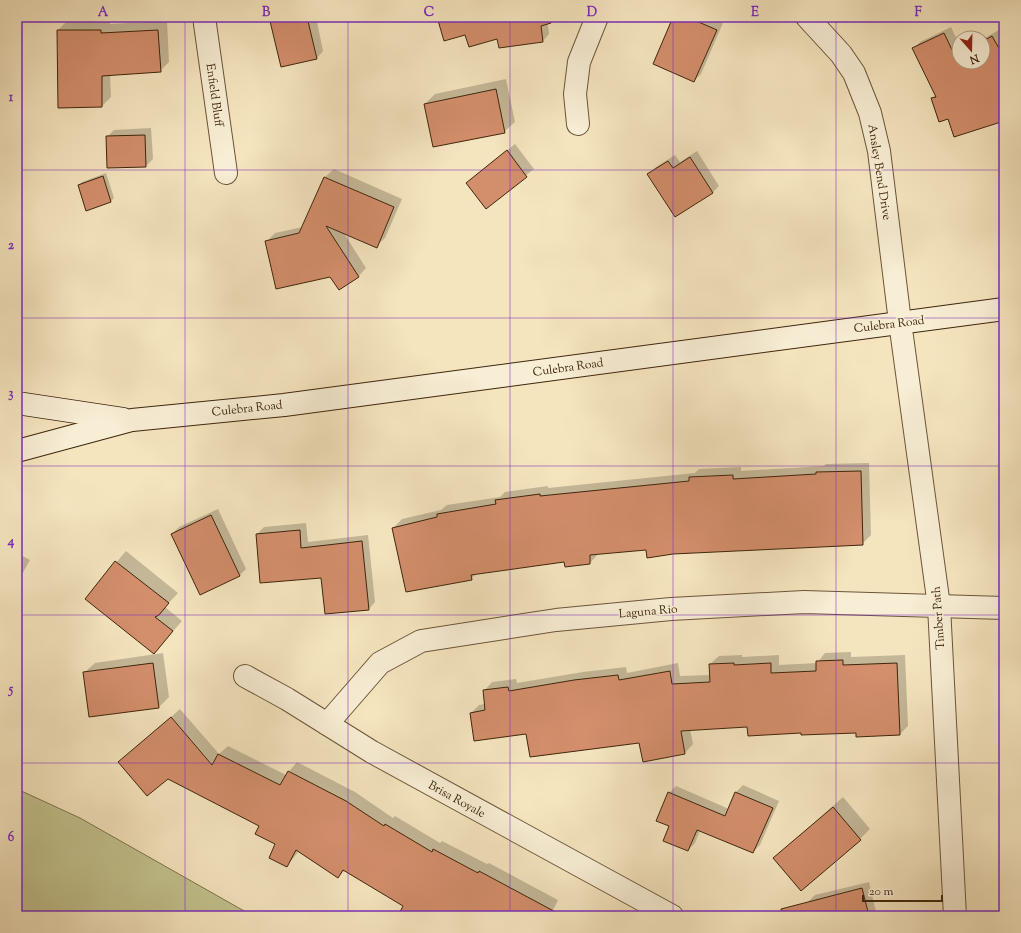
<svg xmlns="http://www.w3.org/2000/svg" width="1021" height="933" viewBox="0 0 1021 933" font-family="'Sorts Mill Goudy',serif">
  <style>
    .green { fill: #c2c28e; stroke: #80744d }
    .shadow { fill: #0003 }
    .building { fill: #d38e6c; stroke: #3e250c }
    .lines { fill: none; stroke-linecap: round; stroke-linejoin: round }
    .minor-casing { stroke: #6c5539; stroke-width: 24 }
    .tertiary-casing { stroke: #6c5539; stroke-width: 24 }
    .secondary-casing { stroke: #3e250c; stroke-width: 24 }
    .minor { stroke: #f8eed5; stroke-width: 22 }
    .tertiary { stroke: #f8eed5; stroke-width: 22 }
    .secondary { stroke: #f8eed5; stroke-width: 22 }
    .grid { fill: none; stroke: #7b2cbf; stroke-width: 1; stroke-opacity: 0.55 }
    .labels { text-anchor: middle; stroke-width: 3; stroke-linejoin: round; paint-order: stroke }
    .street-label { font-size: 12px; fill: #3e250c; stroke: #f8eed5 }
    .neatline { fill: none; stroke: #7b2cbf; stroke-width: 1.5 }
    .grid-label { font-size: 13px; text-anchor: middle; font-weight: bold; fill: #7b2cbf }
  </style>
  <rect width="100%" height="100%" fill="#f5e5bf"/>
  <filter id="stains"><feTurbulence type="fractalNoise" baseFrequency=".005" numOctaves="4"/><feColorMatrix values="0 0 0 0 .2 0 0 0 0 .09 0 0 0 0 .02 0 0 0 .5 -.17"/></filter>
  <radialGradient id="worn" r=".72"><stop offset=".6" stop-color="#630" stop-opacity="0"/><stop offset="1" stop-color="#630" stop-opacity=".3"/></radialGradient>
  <!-- green -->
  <path class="green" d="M17,789L80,818L253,916H17Z"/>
  <!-- shadow -->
  <g class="shadow">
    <path d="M17,17H23L17,33Z"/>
    <path d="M270,17H316L323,51L317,58Z"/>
    <path d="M438,17H547L549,34L543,41L465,33Z"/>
    <path d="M675,17H710L723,23L701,74L694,81Z"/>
    <path d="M67,21H110V24L167,21L169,62L160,71L110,74L111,97L102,106L58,30Z"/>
    <path d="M951,27L959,44V62H983V39L999,30L1004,39V120L949,118L932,99L936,94L914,48L920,42Z"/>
    <path d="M506,79L515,122L504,132L425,104L435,94Z"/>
    <path d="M151,128L153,159L146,166L107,137L114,130Z"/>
    <path d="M515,144L534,169L486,207L467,183Z"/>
    <path d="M697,151L719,186L712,193L649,174L656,167L675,155L680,162Z"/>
    <path d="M334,169L402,199L385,238L376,246L343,232L366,268L358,277L330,275L266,242L275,233L303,227L325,177Z"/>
    <path d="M106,173L114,198L111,201L86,210L79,185L82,182Z"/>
    <path d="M869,463L871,535L862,544L647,549L599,553L590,563L565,561L477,573L471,579L393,528L402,519L441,510L447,505L500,497L505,492L548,486V488L695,473L699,469L741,467V471L824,466L826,464Z"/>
    <path d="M218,509L246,569L239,576L172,534L179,527Z"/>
    <path d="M306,523L308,542L368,535L375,602L369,609L322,576L261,582L257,534L264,527Z"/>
    <path d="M126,551L178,593L165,607L182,621L154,653L86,598Z"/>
    <path d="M17,553L30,560L17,583Z"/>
    <path d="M851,652V657L905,655L908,726L900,734L802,732L748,726L690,729L693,744L685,753L640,742L527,733L471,713L479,705L485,704L484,691L492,682L516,679L517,683L583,672L626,667L627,673L678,663L680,676L711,675L710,664L719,656L742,655V657L779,655V665L817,663L825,653Z"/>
    <path d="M163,653L169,697L159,707L90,716L84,673L95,663Z"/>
    <path d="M180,709L219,754L228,746L286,775L297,762L355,792L393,818L395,816L440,843L442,841L487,864L489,863L558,900L552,912L561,916H399L405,906L345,870L338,877L299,851L287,866L277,844L260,826L168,778L120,762Z"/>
    <path d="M743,785L779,801L760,845L753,852L700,830L695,843L688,850L670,826L669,793L676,786L729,809L736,792Z"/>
    <path d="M843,797L870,829L860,839L775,858Z"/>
    <path d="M869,882L877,916H812L808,902L815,895Z"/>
  </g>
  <!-- building -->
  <g class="building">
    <path d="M269,17H307L317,59L281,67Z"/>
    <path d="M437,17H550L551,23L541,26L543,42L499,48L497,39L469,47L465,35L444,41Z"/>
    <path d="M673,17H687L717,30L694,82L653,64Z"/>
    <path d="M57,30H101V33L158,30L161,72L102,76V107L58,108Z"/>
    <path d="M944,33L955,56L959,54V62H983V41L992,36L1004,57V60L999,63L1004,79V121L954,137L948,119L939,122L931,98L936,97L912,48Z"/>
    <path d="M496,89L505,133L433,147L424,104Z"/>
    <path d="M145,135L146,167L107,168L106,136Z"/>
    <path d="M507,150L527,177L486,209L466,183Z"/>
    <path d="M690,157L713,193L675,217L647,174L668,161L673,168Z"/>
    <path d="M103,176L111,202L86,211L78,185Z"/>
    <path d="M324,177L394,207L377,248L326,226L359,277L339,290L330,277L276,289L265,241L299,233Z"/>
    <path d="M861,471L863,545L673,554L647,558L646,550L590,555V564L565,567L564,562L471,575L472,580L406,592L392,528L437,517V514L496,504L495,500L540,494V496L689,481V477L733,475V479L816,474V472Z"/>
    <path d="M211,515L240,576L200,595L171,534Z"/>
    <path d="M300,530L301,548L362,541L369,610L325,614L321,578L260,583L256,534Z"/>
    <path d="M115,561L169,603L159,615L155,617L173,631L154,654L85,599Z"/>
    <path d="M843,660V665L897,663L900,735L856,737V733L801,735V733L748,736L747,727L681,731L685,754L643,762L639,743L530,757L526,734L474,741L470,713L485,710L483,690L508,687L509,691L574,680L618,675L619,680L670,671L672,684L710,682L709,664L734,663V665L771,663V673L816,671V661Z"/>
    <path d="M153,663L159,708L89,717L83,672Z"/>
    <path d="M171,717L212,765L218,754L280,785L288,771L346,801L384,826L385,824L432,852L433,849L478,873L479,871L563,916H398L403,906L343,870L338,878L296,850L287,867L269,858L275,844L255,834L259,826L168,779L147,796L118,762Z"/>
    <path d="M668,792L725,816L735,792L773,808L753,853L697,830L688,851L663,841L669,826L656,821Z"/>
    <path d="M833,807L861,840L801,891L773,858Z"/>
    <path d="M862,888L869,916H782L781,909Z"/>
  </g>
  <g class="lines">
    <defs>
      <g id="minor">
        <path d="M204,17L226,173"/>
        <path d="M807,17L841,54L854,73L870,113L879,151L900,322"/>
        <path d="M578,124L575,94L579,62L597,17"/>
        <path d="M245,676L287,699L372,752L672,916"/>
        <path d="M327,724L380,663L421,641L556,620L671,609L804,602L1004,608"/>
      </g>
      <path id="tertiary" d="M900,322L939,606L955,916"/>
      <g id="secondary">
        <path d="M17,403L123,419"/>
        <path d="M17,451L132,420L284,405L1004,309"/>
      </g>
    </defs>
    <!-- minor casing -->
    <use href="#minor" class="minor-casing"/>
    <!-- tertiary casing -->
    <use href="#tertiary" class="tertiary-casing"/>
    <!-- secondary casing -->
    <use href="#secondary" class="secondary-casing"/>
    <!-- minor -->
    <use href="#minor" class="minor"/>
    <!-- tertiary -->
    <use href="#tertiary" class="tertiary"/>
    <!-- secondary -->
    <use href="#secondary" class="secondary"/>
  </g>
  <!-- grid -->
  <path class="grid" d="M185,17V916M348,17V916M510,17V916M673,17V916M836,17V916M17,170H1004M17,318H1004M17,466H1004M17,615H1004M17,763H1004"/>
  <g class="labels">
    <!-- street labels -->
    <g class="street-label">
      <text transform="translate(215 95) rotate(82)" y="4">Enfield Bluff</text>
      <text transform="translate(880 172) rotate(81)" y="4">Ansley Bend Drive</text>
      <text transform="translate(889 324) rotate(-7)" y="4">Culebra Road</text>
      <text transform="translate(568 367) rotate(-8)" y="4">Culebra Road</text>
      <text transform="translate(247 408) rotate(-6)" y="4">Culebra Road</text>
      <text transform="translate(648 611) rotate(-5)" y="4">Laguna Rio</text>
      <text transform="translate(938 618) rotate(-94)" y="4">Timber Path</text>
      <text transform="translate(457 799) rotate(29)" y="4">Brisa Royale</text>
    </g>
  </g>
  <!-- margin -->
  <rect width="1021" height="933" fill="none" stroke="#f5e5bf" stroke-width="44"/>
  <!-- north arrow -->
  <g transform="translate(971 50) rotate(160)"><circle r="19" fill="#f8eed5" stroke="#ae9e85"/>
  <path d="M0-3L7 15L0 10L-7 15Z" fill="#8f2418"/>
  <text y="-6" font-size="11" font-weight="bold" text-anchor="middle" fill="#3e250c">N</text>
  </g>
  <!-- scale -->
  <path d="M863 895v6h79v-6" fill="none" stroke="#3e250c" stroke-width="2"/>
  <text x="869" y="895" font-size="12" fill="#3e250c" stroke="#f8eed5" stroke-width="3" paint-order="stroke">20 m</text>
  <rect x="22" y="22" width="977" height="889" class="neatline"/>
  <g class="grid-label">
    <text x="103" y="16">A</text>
    <text x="266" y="16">B</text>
    <text x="429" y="16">C</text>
    <text x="592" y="16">D</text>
    <text x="755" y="16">E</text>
    <text x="918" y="16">F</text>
    <text x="11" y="101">1</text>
    <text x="11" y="249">2</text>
    <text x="11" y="397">3</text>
    <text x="11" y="545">4</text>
    <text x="11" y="693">5</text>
    <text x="11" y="841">6</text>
  </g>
  <rect width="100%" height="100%" filter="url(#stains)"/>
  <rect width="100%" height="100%" fill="url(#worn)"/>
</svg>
